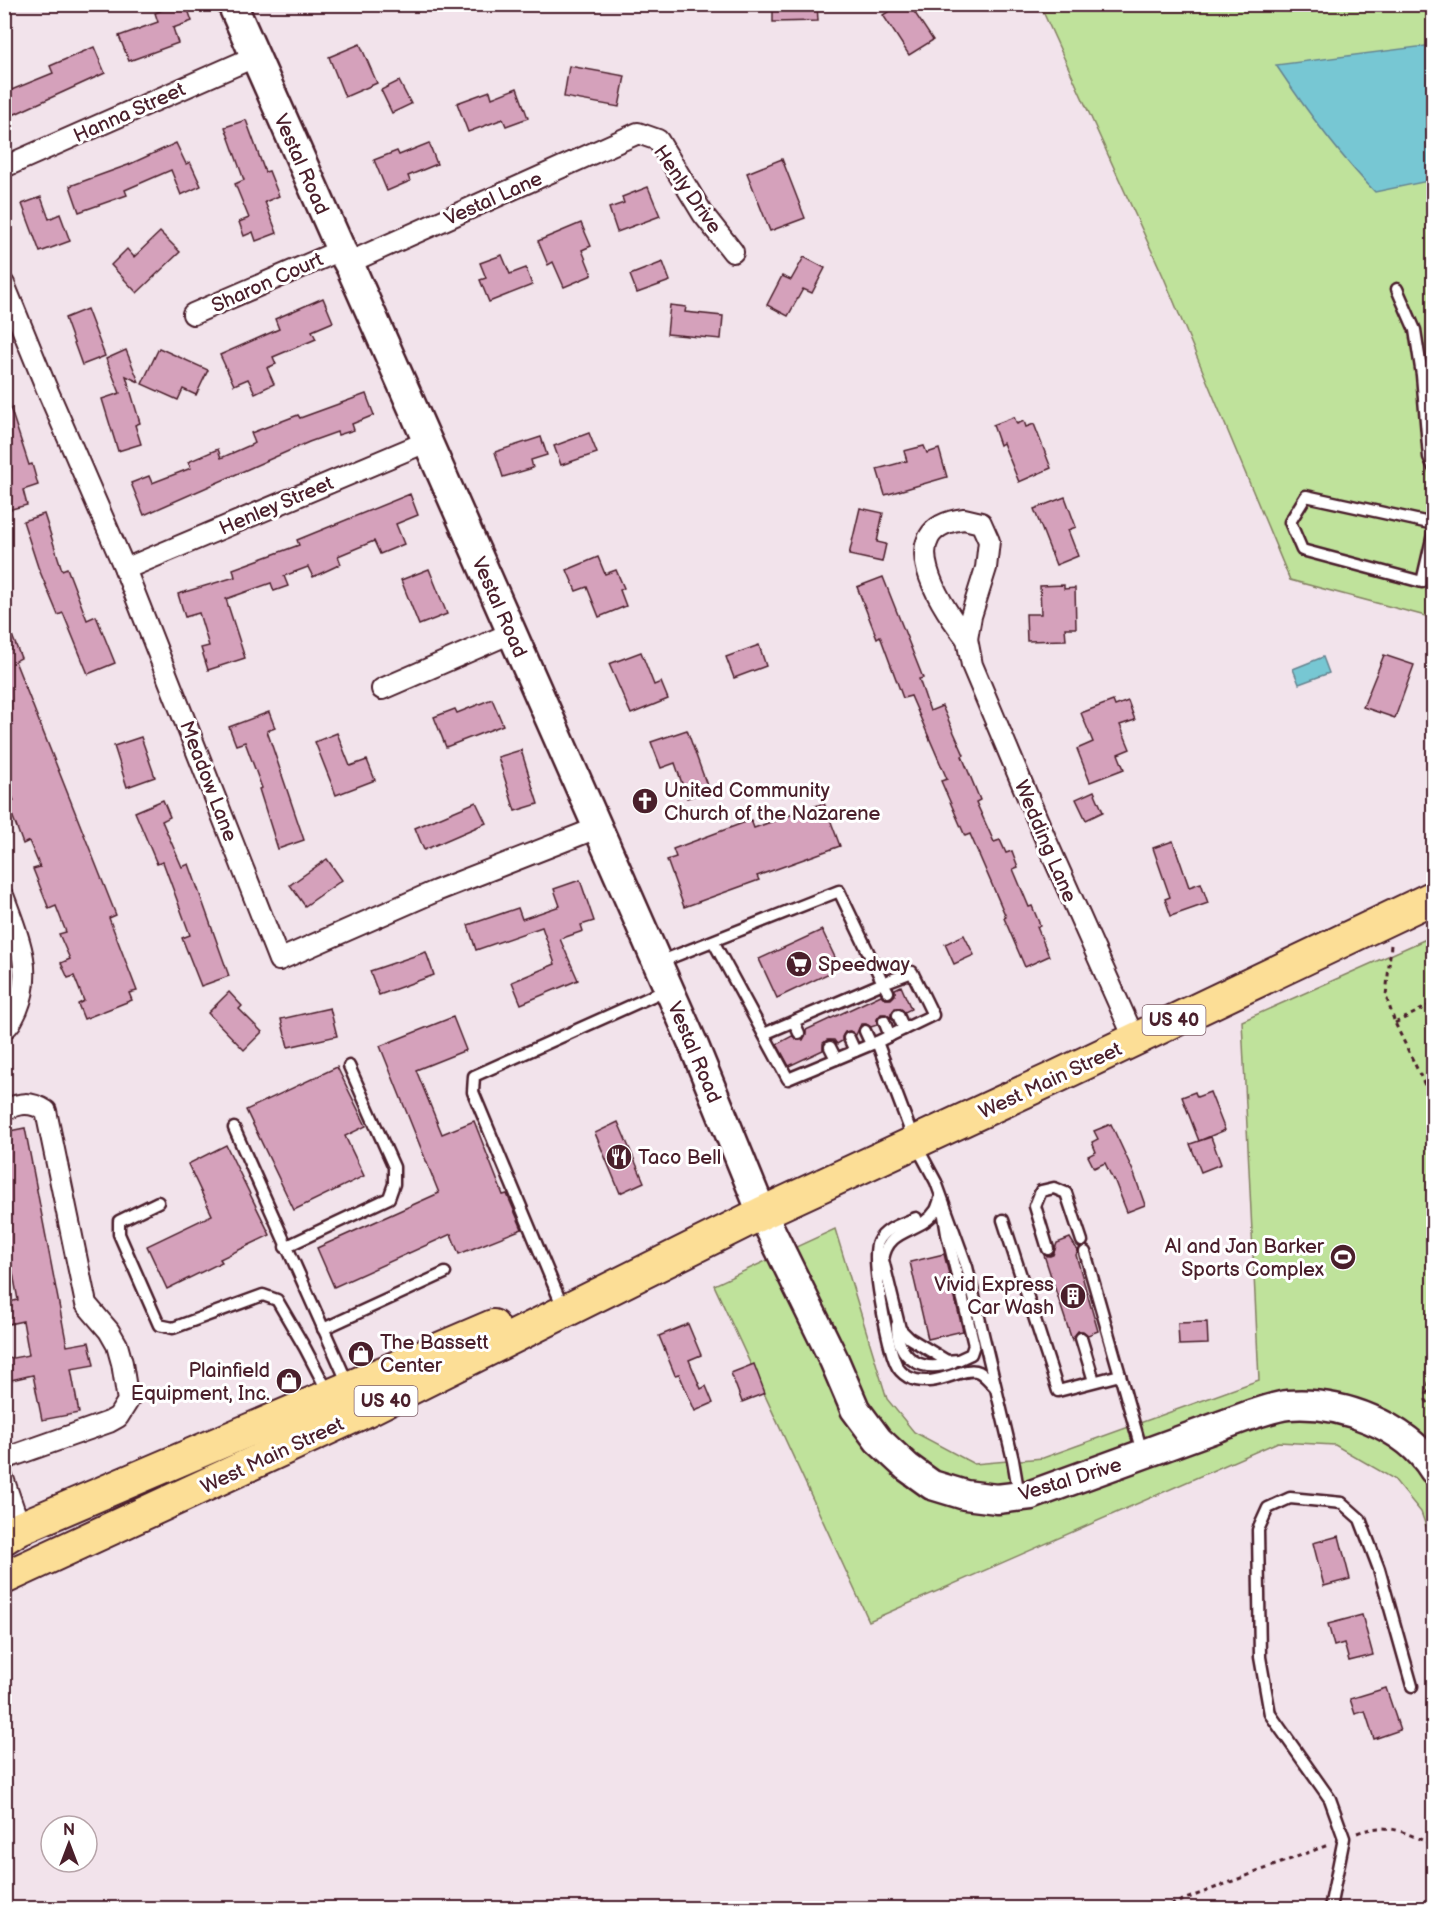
<svg xmlns="http://www.w3.org/2000/svg" width="1438" height="1913" viewBox="0 0 1438 1913" font-family="'Balsamiq Sans',sans-serif">
  <style>
    .green { fill: #bfe29b; stroke: #848063; stroke-width: 1.5 }
    .water { fill: #77c7d3; stroke: #658490; stroke-width: 1.5 }
    .building { fill: #d5a1bb; stroke: #4a1f2b; stroke-width: 1.5 }
    .lines { fill: none; stroke-linecap: round; stroke-linejoin: round }
    .lane-casing { stroke: #4a1f2b; stroke-width: 15 }
    .street-casing { stroke: #4a1f2b; stroke-width: 24 }
    .secondary-casing { stroke: #4a1f2b; stroke-width: 33 }
    .primary-casing { stroke: #4a1f2b; stroke-width: 36 }
    .path { stroke: #4a1f2b; stroke-width: 3; stroke-dasharray: 4.5 4.5; stroke-linecap: butt }
    .lane { stroke: #fff; stroke-width: 10 }
    .street { stroke: #fff; stroke-width: 20 }
    .secondary { stroke: #fff; stroke-width: 28 }
    .primary { stroke: #fcde96; stroke-width: 32 }
    .labels { text-anchor: middle; stroke-width: 6; stroke-linejoin: round; paint-order: stroke }
    .shield { fill: #fff; stroke: #80626b; stroke-width: 1.5 }
    .shield-label { font-size: 18px; font-weight: bold; fill: #4a1f2b }
    .street-label { font-size: 20px; fill: #4a1f2b; stroke: #fff }
    .poi-label { font-size: 20px; fill: #4a1f2b; stroke: #fff; text-anchor: start }
  </style>
  <rect width="100%" height="100%" fill="#f2e3eb"/>
  <filter id="ink" filterUnits="userSpaceOnUse"><feTurbulence type="fractalNoise" baseFrequency=".0167" numOctaves="2"/><feDisplacementMap in="SourceGraphic" scale="12" xChannelSelector="R" yChannelSelector="G"/><feConvolveMatrix kernelMatrix="1 2 1 2 8 2 1 2 1" color-interpolation-filters="sRGB"/></filter>
  <g filter="url(#ink)">
    <!-- green -->
    <g class="green">
      <path d="M1040,5H1433V618L1290,580L1164,278Z"/>
      <path d="M1433,936V1546L1421,1512L1394,1479L1335,1445L1278,1442L869,1621L714,1285L835,1229L887,1399L914,1432L974,1464L1043,1458L1259,1380L1242,1021Z"/>
    </g>
    <!-- water -->
    <g class="water">
      <path d="M1433,45V180L1375,192C1337,153 1306,110 1276,65Z"/>
      <path d="M1323,657L1329,673L1299,684L1293,669Z"/>
    </g>
    <!-- building -->
    <g class="building">
      <path d="M176,4H186L192,21L173,28L178,43L129,61L119,36L158,22L155,13Z"/>
      <path d="M773,4H817L818,21L773,22Z"/>
      <path d="M900,4H909L933,40L909,55L883,15Z"/>
      <path d="M360,44L377,83L345,97L329,57Z"/>
      <path d="M94,47L105,73L4,119V93L53,73L50,66Z"/>
      <path d="M569,66L625,76L619,107L564,97Z"/>
      <path d="M399,81L411,104L392,113L381,90Z"/>
      <path d="M517,88L528,118L506,126L503,119L468,132L457,103L490,91L492,98Z"/>
      <path d="M246,120L265,172L269,171L279,196L265,202L277,233L256,241L253,232L244,236L239,222L249,218L235,184L244,180L225,127Z"/>
      <path d="M176,143L186,164L190,162L201,186L181,195L171,170L125,190L127,195L79,212L70,186L128,165Z"/>
      <path d="M429,143L437,164L408,176L410,181L387,191L374,160L397,151L399,155Z"/>
      <path d="M782,159L805,218L770,231L747,173Z"/>
      <path d="M648,187L660,216L617,232L609,208L624,203L622,197Z"/>
      <path d="M41,197L49,219L60,214L70,241L40,252L22,204Z"/>
      <path d="M581,223L591,246L582,250L592,275L564,287L553,262L548,265L538,241Z"/>
      <path d="M160,232L180,252L137,293L111,265L127,249L134,257Z"/>
      <path d="M502,255L510,274L526,268L532,285L489,302L480,280L486,278L480,263Z"/>
      <path d="M804,257L825,268L812,293L803,289L788,316L767,305L782,276L791,280Z"/>
      <path d="M663,262L670,281L637,293L630,275Z"/>
      <path d="M323,298L333,322L312,331L316,339L273,357L276,364L267,368L274,384L255,393L248,379L234,385L220,355L279,329L275,319Z"/>
      <path d="M670,305L686,307L685,312L723,316L721,339L667,334Z"/>
      <path d="M87,309L105,356L82,365L65,318Z"/>
      <path d="M159,348L208,370L196,395L183,389L178,400L142,384Z"/>
      <path d="M126,350L139,382L126,376L140,423L135,425L141,444L118,451L102,399L120,393L106,359Z"/>
      <path d="M366,394L374,415L352,424L354,430L338,435L337,432L309,442L144,515L131,483L149,476L152,483L191,468L188,462L218,449L221,458L255,443L251,433L298,415L300,418Z"/>
      <path d="M4,398H7L29,465L32,464L38,485L23,490L27,505L4,511V472L11,470L4,450Z"/>
      <path d="M1014,417L1017,424L1024,421L1026,427L1034,424L1051,468L1019,482L1003,443L1000,445L993,425Z"/>
      <path d="M589,433L597,453L561,465L554,446Z"/>
      <path d="M541,437L547,455L531,460L533,468L503,477L495,452Z"/>
      <path d="M924,446L927,453L939,449L947,477L885,495L877,469L907,461L904,451Z"/>
      <path d="M410,494L418,515L396,524L404,544L380,554L374,541L338,556L341,564L313,577L308,567L284,576L288,586L274,591L271,583L226,599L245,658L208,670L201,648L209,646L199,613L185,617L178,594L235,577L233,569L299,545L297,540Z"/>
      <path d="M1065,497L1076,527L1068,530L1078,556L1056,565L1034,509Z"/>
      <path d="M860,508L883,513L877,542L886,544L882,562L849,555Z"/>
      <path d="M44,514L62,570L67,568L87,620L96,616L115,663L88,674L63,613L58,615L38,567L23,521Z"/>
      <path d="M598,557L605,574L616,570L624,588L620,590L626,606L599,617L587,587L576,591L567,570Z"/>
      <path d="M429,569L447,614L419,625L401,580Z"/>
      <path d="M883,577L923,678L919,679L930,711L942,706L964,755L962,756L980,800L976,802L994,842L1000,840L1006,853L1012,851L1018,867L1013,869L1029,907L1032,906L1040,925L1037,927L1049,956L1025,967L1004,918L1006,917L970,834L965,836L941,781L947,779L911,696L903,698L880,636L877,638L857,587Z"/>
      <path d="M1064,585V589L1075,588L1076,628H1065L1066,640L1027,641L1026,614H1041L1040,586Z"/>
      <path d="M5,618L21,658L15,661L116,915L109,918L137,991L129,993L132,1000L84,1019L78,1004L84,1001L74,976L68,978L61,963L70,959L59,934L66,932L56,906L49,909L33,869L40,867L29,841L23,844L8,804L14,801L4,777Z"/>
      <path d="M759,645L766,666L734,678L726,657Z"/>
      <path d="M641,652L654,685L661,682L668,699L631,714L609,664Z"/>
      <path d="M1384,655L1414,665L1395,718L1363,707Z"/>
      <path d="M492,699L503,725L446,747L434,717L455,709L457,713Z"/>
      <path d="M1113,701L1115,706L1128,701L1135,720L1120,725L1130,749L1118,754L1124,769L1090,782L1077,749L1093,742L1081,713Z"/>
      <path d="M269,712L275,728L267,731L304,840L278,849L259,789L262,788L245,742L236,745L229,727Z"/>
      <path d="M687,730L709,791L687,798L675,763L661,768L651,742Z"/>
      <path d="M337,733L350,766L367,760L375,780L336,795L315,742Z"/>
      <path d="M141,737L155,777L127,787L114,746Z"/>
      <path d="M521,750L538,804L515,811L498,757Z"/>
      <path d="M1094,791L1103,812L1086,820L1076,799Z"/>
      <path d="M163,800L170,817L162,821L182,867L189,864L229,976L201,986L182,938L190,935L163,862L157,864L135,812Z"/>
      <path d="M476,802L486,823L424,850L415,828Z"/>
      <path d="M824,803L840,846L757,876L759,880L684,907L667,860L676,857L673,849L751,820L754,828Z"/>
      <path d="M1173,841L1189,887L1201,883L1208,903L1171,916L1165,899L1170,897L1153,848Z"/>
      <path d="M327,859L342,880L305,906L290,885Z"/>
      <path d="M580,880L594,921L581,925L583,931L560,939L578,980L521,1004L512,982L555,964L542,927L476,950L468,925L518,908L522,919L560,906L554,889Z"/>
      <path d="M822,930L840,968L777,998L759,959Z"/>
      <path d="M964,935L974,955L954,964L945,944Z"/>
      <path d="M426,952L434,975L379,995L370,971Z"/>
      <path d="M901,986L911,1009L905,1012L899,1008H895L891,1014V1018L886,1014H881L877,1019V1025L871,1027L866,1024H861L856,1035L850,1031L845,1032L842,1037V1041L837,1044L834,1040H827L823,1043V1050L789,1066L777,1044L792,1036L798,1040H803L806,1034V1030L881,995L885,999H891L895,995V989Z"/>
      <path d="M229,992L242,1006L239,1009L262,1032L244,1050L208,1013Z"/>
      <path d="M330,1008L337,1036L288,1047L281,1019Z"/>
      <path d="M453,1017L466,1050L416,1070L442,1134L474,1121L503,1195L507,1194L522,1229L459,1254L451,1234L334,1287L317,1248L439,1193L380,1046Z"/>
      <path d="M337,1067L366,1126L345,1136L364,1176L294,1210L246,1110Z"/>
      <path d="M1195,1092L1197,1097L1210,1092L1225,1130L1199,1141L1182,1097Z"/>
      <path d="M618,1122L644,1182L620,1193L595,1133Z"/>
      <path d="M1111,1124L1133,1171L1145,1205L1127,1212L1114,1179L1113,1180L1105,1163L1094,1168L1088,1156L1096,1152L1092,1142L1098,1139L1094,1131Z"/>
      <path d="M25,1128L67,1346L89,1342L94,1365L71,1369L79,1413L42,1420L33,1375L11,1380L7,1359L29,1355L23,1321L4,1325V1303L18,1300L12,1268L4,1270V1247L8,1246L4,1230V1132Z"/>
      <path d="M1211,1137L1221,1164L1201,1172L1190,1144Z"/>
      <path d="M226,1145L270,1235L220,1259L222,1262L167,1289L147,1246L212,1215L188,1164Z"/>
      <path d="M1070,1238L1078,1251L1076,1255L1098,1331L1088,1335L1083,1331H1078L1072,1340L1044,1255L1050,1256L1053,1255L1057,1243Z"/>
      <path d="M944,1254L963,1331L928,1339L910,1262Z"/>
      <path d="M1207,1322L1208,1344L1179,1345L1178,1323Z"/>
      <path d="M688,1324L701,1355L689,1360L701,1389L706,1386L713,1403L695,1411L679,1374L675,1375L659,1336Z"/>
      <path d="M754,1364L765,1393L742,1402L731,1373Z"/>
      <path d="M1339,1536L1350,1579L1324,1586L1313,1543Z"/>
      <path d="M1362,1615L1373,1655L1349,1661L1344,1643L1334,1646L1328,1624Z"/>
      <path d="M1386,1688L1400,1730L1374,1739L1365,1711L1355,1714L1350,1699Z"/>
    </g>
    <g class="lines">
      <defs>
        <g id="lane">
          <path d="M1397,289L1415,330L1422,375L1429,457L1434,468"/>
          <path d="M1434,524L1306,496L1290,522L1302,550L1422,582L1434,530"/>
          <path d="M657,963L839,891L883,983L912,972L933,1015L877,1042L788,1079L713,941"/>
          <path d="M898,1015L904,1029"/>
          <path d="M884,1021L890,1036"/>
          <path d="M794,1022L799,1033"/>
          <path d="M865,1031L871,1044"/>
          <path d="M764,1034L883,983L888,992"/>
          <path d="M849,1038L855,1051"/>
          <path d="M877,1042L915,1143L936,1182L967,1267L1013,1460L1019,1495"/>
          <path d="M830,1047L836,1059"/>
          <path d="M234,1128L349,1386"/>
          <path d="M941,1197L947,1234L974,1345L971,1354L958,1360L947,1361L909,1338L900,1329L883,1260C888,1226 921,1234 936,1210C938,1206 939,1201 941,1197Z"/>
          <path d="M158,1202L119,1221V1234L159,1325L173,1328L263,1295L277,1300L305,1348L328,1392"/>
          <path d="M916,1218C902,1224 885,1228 878,1242C870,1258 888,1346 896,1364C898,1369 903,1374 908,1377C936,1391 963,1364 979,1372C985,1375 991,1383 995,1387"/>
          <path d="M1003,1220L1058,1391L1120,1375"/>
          <path d="M285,1247L389,1198L394,1184V1167L349,1066"/>
          <path d="M1048,1249L1035,1206L1041,1191L1054,1188L1066,1193L1082,1241"/>
          <path d="M1085,1252L1142,1452"/>
          <path d="M559,1298L473,1092L474,1076L668,989"/>
          <path d="M897,1325C897,1359 922,1374 953,1362"/>
          <path d="M323,1329L445,1273"/>
          <path d="M1081,1338L1094,1381"/>
          <path d="M1330,1908L1344,1838L1330,1799L1270,1714L1260,1657L1258,1530L1268,1508L1290,1498L1342,1503L1360,1519L1379,1569L1412,1686"/>
        </g>
        <g id="street">
          <path d="M4,167L254,57"/>
          <path d="M348,263L638,133L658,140L703,214L733,252"/>
          <path d="M4,284L46,387L125,569L279,960L436,891L597,828"/>
          <path d="M193,314L341,250"/>
          <path d="M964,519L981,523L989,541L986,568L971,616L967,639C941,606 889,528 964,519Z"/>
          <path d="M125,569L426,442"/>
          <path d="M967,639L972,665L1048,845L1135,1040"/>
          <path d="M382,689L511,633"/>
          <path d="M4,898C18,936 34,970 17,1010C13,1018 11,1024 4,1029"/>
          <path d="M4,1110C20,1103 30,1101 46,1111L86,1304L109,1331L117,1345L122,1363L128,1401L118,1417L109,1422L4,1459"/>
          <path d="M4,1481L20,1528"/>
        </g>
        <path id="secondary" d="M232,4L341,250L351,268L694,1046L762,1213L834,1360L855,1409L878,1440L907,1467L932,1485L965,1495L997,1499L1031,1495L1253,1414C1264,1411 1277,1406 1288,1405C1340,1401 1406,1425 1434,1470"/>
        <g id="primary">
          <path d="M4,1538L20,1528L493,1326"/>
          <path d="M4,1578L359,1414L762,1213L1056,1077L1434,897"/>
        </g>
      </defs>
      <!-- lane casing -->
      <use href="#lane" class="lane-casing"/>
      <!-- street casing -->
      <use href="#street" class="street-casing"/>
      <!-- secondary casing -->
      <use href="#secondary" class="secondary-casing"/>
      <!-- primary casing -->
      <use href="#primary" class="primary-casing"/>
      <!-- path -->
      <g class="path">
        <path d="M1391,945L1386,996L1395,1023L1434,1104"/>
        <path d="M1395,1023L1434,1003"/>
        <path d="M1434,1355L1426,1400L1434,1413"/>
        <path d="M1357,1833C1389,1821 1404,1833 1434,1845"/>
        <path d="M1162,1908L1328,1845"/>
      </g>
      <!-- lane -->
      <use href="#lane" class="lane"/>
      <!-- street -->
      <use href="#street" class="street"/>
      <!-- secondary -->
      <use href="#secondary" class="secondary"/>
      <!-- primary -->
      <use href="#primary" class="primary"/>
    </g>
  </g>
  <!-- icons -->
  <defs>
    <symbol id="church-disc" viewBox="-11 -11 22 22"><circle r="9.5" fill="#4a1f2b" stroke="#fff"/><path d="M-1.2-6h2.4v3.5h3.3v2.4h-3.3V6h-2.4V-.1h-3.3v-2.4h3.3Z" fill="#fff"/></symbol>
    <symbol id="supermarket-disc" viewBox="-11 -11 22 22"><circle r="9.5" fill="#4a1f2b" stroke="#fff"/><path d="M-6-5.5h2.5l.6 2H6L4.5 2H-2.5L-4.4-4H-6ZM-1.5 3.2a1.3 1.3 0 1 0 .1 0ZM3 3.2a1.3 1.3 0 1 0 .1 0Z" fill="#fff"/></symbol>
    <symbol id="restaurant-disc" viewBox="-11 -11 22 22"><circle r="9.5" fill="#4a1f2b" stroke="#fff"/><path d="M-5-6h1v4h1v-4h1v4h1v-4h1v5L-1.5 .5V6h-2V.5L-5-1ZM5-6V6H3V1.5H1.5Q1.5-4 5-6Z" fill="#fff"/></symbol>
    <symbol id="stadium-disc" viewBox="-11 -11 22 22"><circle r="9.5" fill="#4a1f2b" stroke="#fff"/><path d="M0-5a6.5 5 0 1 0 0 10a6.5 5 0 1 0 0-10ZM-3.5-1.8h7v3.6h-7Z" fill="#fff"/></symbol>
    <symbol id="building-disc" viewBox="-11 -11 22 22"><circle r="9.5" fill="#4a1f2b" stroke="#fff"/><path d="M-4-6H4V6H1V3H-1V6H-4ZM-2.5-4.3h1.7v1.8h-1.7ZM.8-4.3h1.7v1.8H.8ZM-2.5-1h1.7V.8h-1.7ZM.8-1h1.7V.8H.8Z" fill="#fff"/></symbol>
    <symbol id="shop-disc" viewBox="-11 -11 22 22"><circle r="9.5" fill="#4a1f2b" stroke="#fff"/><path d="M-5-2.5h2.3a2.7 3.5 0 0 1 5.4 0H5L5.5 6h-11ZM-1.5-2.5h3a1.5 2.3 0 0 0-3 0Z" fill="#fff"/></symbol>
  </defs>
  <g fill-rule="evenodd">
    <use href="#church-disc" x="630" y="786" width="30" height="30"/>
    <use href="#supermarket-disc" x="784" y="949" width="30" height="30"/>
    <use href="#restaurant-disc" x="604" y="1142" width="30" height="30"/>
    <use href="#stadium-disc" x="1328" y="1242" width="30" height="30"/>
    <use href="#building-disc" x="1058" y="1281" width="30" height="30"/>
    <use href="#shop-disc" x="346" y="1339" width="30" height="30"/>
    <use href="#shop-disc" x="274" y="1366" width="30" height="30"/>
  </g>
  <g class="labels">
    <!-- shield labels -->
    <g class="shield">
      <rect x="1142.5" y="1005" width="63" height="30" rx="4.5"/>
      <rect x="354.5" y="1386" width="63" height="30" rx="4.5"/>
    </g>
    <g class="shield-label">
      <text x="1174" y="1026">US 40</text>
      <text x="386" y="1407">US 40</text>
    </g>
    <!-- street labels -->
    <g class="street-label">
      <text transform="translate(129 112) rotate(-24)" y="7">Hanna Street</text>
      <text transform="translate(302 164) rotate(66)" y="7">Vestal Road</text>
      <text transform="translate(688 189) rotate(55)" y="7">Henly Drive</text>
      <text transform="translate(493 198) rotate(-24)" y="7">Vestal Lane</text>
      <text transform="translate(267 282) rotate(-24)" y="7">Sharon Court</text>
      <text transform="translate(276 505) rotate(-23)" y="7">Henley Street</text>
      <text transform="translate(500 607) rotate(66)" y="7">Vestal Road</text>
      <text transform="translate(209 781) rotate(69)" y="7">Meadow Lane</text>
      <text transform="translate(1046 841) rotate(67)" y="7">Wedding Lane</text>
      <text transform="translate(695 1052) rotate(67)" y="7">Vestal Road</text>
      <text transform="translate(1050 1080) rotate(-25)" y="7">West Main Street</text>
      <text transform="translate(272 1455) rotate(-25)" y="7">West Main Street</text>
      <text transform="translate(1070 1479) rotate(-17)" y="7">Vestal Drive</text>
    </g>
    <!-- poi labels -->
    <g class="poi-label">
      <text x="664" y="797">United Community<tspan x="664" dy="23">Church of the Nazarene</tspan></text>
      <text x="818" y="971">Speedway</text>
      <text x="638" y="1164">Taco Bell</text>
      <text x="1324" y="1253" text-anchor="end">Al and Jan Barker<tspan x="1324" dy="23">Sports Complex</tspan></text>
      <text x="1054" y="1291" text-anchor="end">Vivid Express<tspan x="1054" dy="23">Car Wash</tspan></text>
      <text x="380" y="1349">The Bassett<tspan x="380" dy="23">Center</tspan></text>
      <text x="270" y="1377" text-anchor="end">Plainfield<tspan x="270" dy="23">Equipment, Inc.</tspan></text>
    </g>
  </g>
  <!-- margin -->
  <rect width="1438" height="1913" fill="none" stroke="#fff" stroke-width="24"/>
  <rect x="12" y="12" width="1414" height="1889" fill="none" stroke="#4a1f2b" stroke-width="2" filter="url(#ink)"/>
  <!-- north arrow -->
  <g transform="translate(69 1844)"><circle r="28" fill="#ffffff" stroke="#b7a5aa" stroke-width="1.5"/>
  <path d="M0-4.5L10 22L0 15L-10 22Z" fill="#4a1f2b"/>
  <text y="-9" font-size="16" font-weight="bold" text-anchor="middle" fill="#4a1f2b">N</text>
  </g>
</svg>
